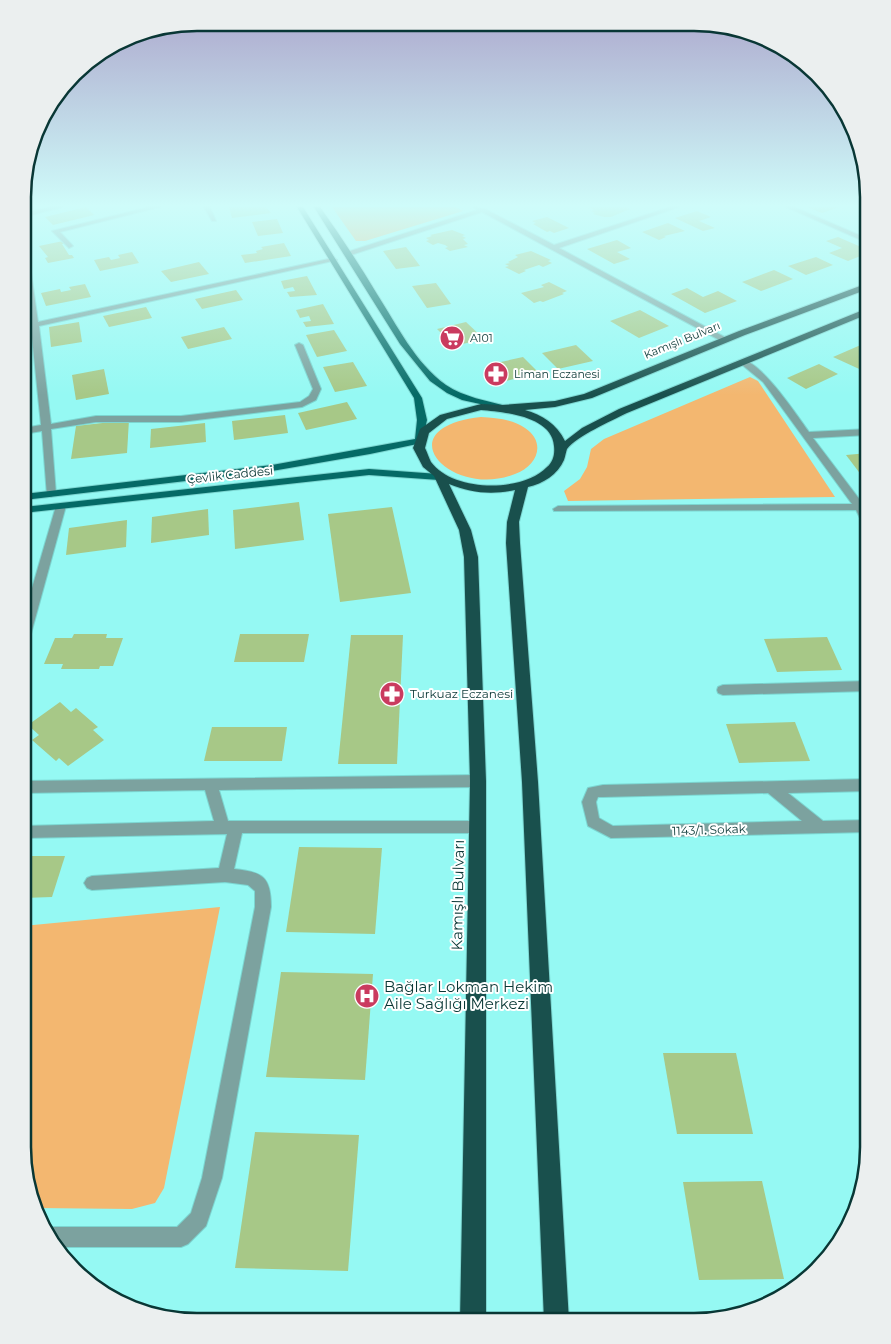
<svg xmlns="http://www.w3.org/2000/svg" width="891" height="1344" viewBox="0 0 891 1344" font-family="Montserrat,sans-serif">
  <style>
    .green { fill: #f3b770 }
    .building { fill: #a7c887 }
    .lines { fill: none; stroke-linecap: round; stroke-linejoin: round }
    .minor-casing { stroke: #7cd6d1; stroke-width: 2 }
    .major-casing { stroke: #7cd6d1; stroke-width: 2 }
    .highway-casing { stroke: #7cd6d1; stroke-width: 2 }
    .minor { fill: #7ca29f; fill-rule: evenodd }
    .major { fill: #056a66; fill-rule: evenodd }
    .highway { fill: #19504d; fill-rule: evenodd }
    .labels { text-anchor: middle; stroke-width: 4; stroke-linejoin: round; paint-order: stroke }
    .far-poi-label { font-size: 11px; fill: #093735; stroke: #fff; text-anchor: start }
    .far-street-label { font-size: 11px; fill: #093735; stroke: #fff }
    .street-label { font-size: 12px; fill: #093735; stroke: #fff }
    .poi-label { font-size: 12px; fill: #093735; stroke: #fff; text-anchor: start }
    .near-street-label { font-size: 15px; fill: #093735; stroke: #fff }
    .near-poi-label { font-size: 15px; fill: #093735; stroke: #fff; text-anchor: start }
    .rim { fill: none; stroke: #093735; stroke-width: 2.5 }
  </style>
  <rect width="100%" height="100%" fill="#95f9f3"/>
  <!-- green -->
  <g class="green">
    <path d="M332,207H456L463,211L365,241H356Z"/>
    <path d="M750,377L758,381L835,497L568,501L564,491L580,479L587,467L591,449L604,439Z"/>
    <path d="M481,417C496,418 512,419 525,428C547,443 537,466 515,474C452,500 383,428 481,417Z"/>
    <path d="M220,907L164,1188L155,1203L132,1209L35,1208L23,1147V926Z"/>
  </g>
  <!-- building -->
  <g class="building">
    <path d="M86,207L94,215L53,225L45,217Z"/>
    <path d="M229,207H266L271,213L232,218Z"/>
    <path d="M589,207H626L630,209L611,217H604L593,214L595,213L591,211L594,210Z"/>
    <path d="M807,207H839L822,213Z"/>
    <path d="M697,211L711,217L699,221L715,228L703,231L675,218Z"/>
    <path d="M547,217L569,228L554,233L550,231L547,232L533,224L536,223L532,221Z"/>
    <path d="M277,219L283,233L258,236L252,222Z"/>
    <path d="M668,223L685,231L664,236L666,237L659,240L642,232Z"/>
    <path d="M452,230L465,235L462,236L466,238L463,239L468,244L464,245L468,247L450,251L445,248L448,247L445,245L438,243L433,245L426,241L429,240L426,238L432,236L430,235Z"/>
    <path d="M838,237L868,250V253L848,261L829,253L842,248L826,241Z"/>
    <path d="M617,240L631,248L617,252L630,259L614,264L587,249Z"/>
    <path d="M63,241L65,244H62L69,255H72L74,258L48,263L45,258L48,257L39,246Z"/>
    <path d="M284,243L291,256L245,263L241,255L257,253L256,251L263,249L261,247Z"/>
    <path d="M406,247L420,266L396,269L383,251Z"/>
    <path d="M531,251L551,260L548,261L552,263L543,267L539,265L524,270L526,271L519,274L505,267L509,266L505,264L510,263L508,262L518,257L515,255Z"/>
    <path d="M132,252L139,263L100,271L94,260L109,257L111,260L120,258L118,255Z"/>
    <path d="M816,257L833,265L806,275L788,266Z"/>
    <path d="M199,262L209,274L171,282L161,271Z"/>
    <path d="M774,270L793,279L761,291L742,282Z"/>
    <path d="M307,276L317,295L290,297L287,292L295,291L293,287L284,289L281,281Z"/>
    <path d="M549,282L567,291L562,293L564,294L543,302L540,301L534,303L521,293L544,287L541,285Z"/>
    <path d="M436,283L451,304L427,308L412,286Z"/>
    <path d="M85,284L91,297L46,306L41,293L60,289L61,292L71,290L69,287Z"/>
    <path d="M687,288L703,297L718,291L737,301L705,313L671,294Z"/>
    <path d="M236,290L243,300L202,309L195,299Z"/>
    <path d="M323,304L334,324L306,327L303,322L311,321L309,316L300,318L296,310Z"/>
    <path d="M146,307L152,318L109,327L103,316Z"/>
    <path d="M640,310L669,326L639,338L610,321Z"/>
    <path d="M79,322L82,342L51,347L49,327Z"/>
    <path d="M466,322L484,339L454,346L437,329Z"/>
    <path d="M224,327L232,339L188,349L181,337Z"/>
    <path d="M334,330L347,351L317,357L306,335Z"/>
    <path d="M863,344L868,346V373L833,357Z"/>
    <path d="M576,345L593,361L558,369L542,353Z"/>
    <path d="M523,357L539,373L502,382L487,365Z"/>
    <path d="M353,362L367,386L335,392L323,367Z"/>
    <path d="M819,364L838,374L806,389L787,378Z"/>
    <path d="M104,369L109,394L76,400L72,375Z"/>
    <path d="M347,402L357,419L306,430L298,413Z"/>
    <path d="M285,415L288,433L234,440L232,421Z"/>
    <path d="M129,420L127,453L71,459L76,426Z"/>
    <path d="M205,423L206,442L150,448L151,429Z"/>
    <path d="M868,453V484L846,455Z"/>
    <path d="M299,502L304,540L235,549L233,510Z"/>
    <path d="M392,507L411,593L340,602L328,514Z"/>
    <path d="M208,509L209,535L151,543L152,517Z"/>
    <path d="M127,520L126,547L66,555L69,528Z"/>
    <path d="M74,634H107L106,638H123L113,666H100L99,669H61L63,664H44L55,638H72Z"/>
    <path d="M240,634H309L304,662H234Z"/>
    <path d="M351,635H403L397,764H338Z"/>
    <path d="M827,637L842,670L777,672L764,639Z"/>
    <path d="M60,702L71,712L76,708L98,727L93,730L104,740L68,766L59,758L56,761L32,740L39,735L28,725Z"/>
    <path d="M795,722L810,761L739,763L726,724Z"/>
    <path d="M212,727H287L282,761H204Z"/>
    <path d="M299,847L382,848L375,934L286,932Z"/>
    <path d="M23,856H65L52,897L23,898Z"/>
    <path d="M281,972L373,974L365,1080L266,1077Z"/>
    <path d="M663,1053H736L753,1134H677Z"/>
    <path d="M255,1132L359,1135L348,1271L235,1268Z"/>
    <path d="M762,1181L784,1279L699,1280L683,1182Z"/>
  </g>
  <g class="lines">
    <defs>
      <g id="minor">
        <path d="M51,207H62L24,217V213Z"/>
        <path d="M149,207H160L60,232L73,246L69,248L52,231Z"/>
        <path d="M204,207H210L216,221H212Z"/>
        <path d="M474,207L485,209L554,245L670,207H679L559,248L730,340L723,342L482,212L351,255L344,253L477,210Z"/>
        <path d="M786,207H794L868,239V243Z"/>
        <path d="M24,249L28,251L38,322L333,258L337,260L39,326L51,424L96,416H181L300,402L309,396L313,389L295,345L299,343L303,345L321,389L316,400L302,407L181,422H96L51,429L56,494L51,497L47,496L42,431L24,434V428L41,425L31,328L24,329V325L30,323L24,275Z"/>
        <path d="M741,360C759,358 798,417 809,432L868,429V435L813,438L863,504H868V510H867L868,527L864,526L856,510L554,511L553,509L558,506L852,504L763,382L741,364Z"/>
        <path d="M61,503L66,506L29,641L23,645V619L56,506Z"/>
        <path d="M868,681V691L723,695L718,693L717,690L718,687L723,685Z"/>
        <path d="M478,775L483,777L485,781L483,785L478,787L219,790L228,821H478L483,823L485,827L483,831L478,833H242L234,869C263,872 271,877 271,907L222,1178L206,1226L188,1244L181,1247H61L48,1229L53,1227H177L191,1213L202,1178L255,907V891L248,885L225,882L92,890L87,888L84,883L87,878L92,876L219,868L227,834L23,838V826L214,821L205,790L23,793V781Z"/>
        <path d="M868,779V791L788,793L823,821L868,820V832L611,838L588,826L582,802L588,788L603,785ZM768,793L802,821L613,826L599,818L596,802L598,797H603Z"/>
      </g>
      <g id="major">
        <path d="M297,207H303L422,398L427,420L422,443L370,454L272,471L24,500V494L272,465L415,439L417,420L414,398Z"/>
        <path d="M314,207H320C340,235 359,264 377,294C397,325 415,363 446,385C464,397 487,401 507,406V410L462,400L447,393L430,381L400,344Z"/>
        <path d="M369,469L439,474L444,477L439,480L369,475L23,513L24,507Z"/>
      </g>
      <path id="highway" d="M868,283V289L745,335L592,398L555,407L525,410C542,415 557,424 565,441L582,428L619,409L868,308V314L627,413C611,421 577,436 567,449C566,452 565,457 564,460C558,474 543,484 528,487L519,522L520,543L538,782L569,1321H544L522,782L506,543L507,522L515,490C492,495 471,493 449,484L471,530L478,557L486,781V1321H460L470,781L464,557L459,530L434,476L423,467L413,448L420,429L440,415L481,404L502,405L555,401L584,394L739,331ZM481,410C504,412 552,416 554,446C555,454 553,462 547,467C522,493 453,492 431,462C429,458 427,452 425,448L429,433L447,419Z"/>
    </defs>
    <!-- minor casing -->
    <use href="#minor" class="minor-casing"/>
    <!-- major casing -->
    <use href="#major" class="major-casing"/>
    <!-- highway casing -->
    <use href="#highway" class="highway-casing"/>
    <!-- minor -->
    <use href="#minor" class="minor"/>
    <!-- major -->
    <use href="#major" class="major"/>
    <!-- highway -->
    <use href="#highway" class="highway"/>
  </g>
  <!-- sky -->
  <linearGradient id="sky" x2="0" y2="1"><stop stop-color="#aca6cc"/><stop offset="0.52" stop-color="#cffcfa"/><stop offset="1" stop-color="#cffcfa" stop-opacity="0"/></linearGradient>
  <rect width="891" height="395" fill="url(#sky)"/>
  <!-- icons -->
  <defs>
    <symbol id="supermarket-disc" viewBox="-11 -11 22 22"><circle r="9.5" fill="#ca3b5f" stroke="#fff"/><path d="M-6-5.5h2.5l.6 2H6L4.5 2H-2.5L-4.4-4H-6ZM-1.5 3.2a1.3 1.3 0 1 0 .1 0ZM3 3.2a1.3 1.3 0 1 0 .1 0Z" fill="#fff"/></symbol>
    <symbol id="pharmacy-disc" viewBox="-11 -11 22 22"><circle r="9.5" fill="#ca3b5f" stroke="#fff"/><path d="M-2-6h4v4h4v4h-4v4h-4v-4h-4v-4h4Z" fill="#fff"/></symbol>
    <symbol id="hospital-disc" viewBox="-11 -11 22 22"><circle r="9.5" fill="#ca3b5f" stroke="#fff"/><path d="M-5-5h3v3.5h4V-5h3V5h-3V1.5h-4V5h-3Z" fill="#fff"/></symbol>
  </defs>
  <g fill-rule="evenodd">
    <use href="#supermarket-disc" x="438" y="324" width="28" height="28"/>
    <use href="#pharmacy-disc" x="482" y="360" width="28" height="28"/>
    <use href="#pharmacy-disc" x="378" y="680" width="28" height="28"/>
    <use href="#hospital-disc" x="353" y="982" width="28" height="28"/>
  </g>
  <g class="labels">
    <!-- far-poi labels -->
    <g class="far-poi-label">
      <text x="470" y="342">A101</text>
      <text x="514" y="378">Liman Eczanesi</text>
    </g>
    <!-- far-street labels -->
    <g class="far-street-label">
      <text transform="translate(682 340) rotate(-22)" y="4">Kamışlı Bulvarı</text>
    </g>
    <!-- street labels -->
    <g class="street-label">
      <text transform="translate(230 475) rotate(-6)" y="4">Çevlik Caddesi</text>
      <text transform="translate(709 830) rotate(-2)" y="4">1143/1. Sokak</text>
    </g>
    <!-- poi labels -->
    <g class="poi-label">
      <text x="410" y="698">Turkuaz Eczanesi</text>
    </g>
    <!-- near-street labels -->
    <g class="near-street-label">
      <text transform="translate(458 895) rotate(-89)" y="5">Kamışlı Bulvarı</text>
    </g>
    <!-- near-poi labels -->
    <g class="near-poi-label">
      <text x="384" y="992">Bağlar Lokman Hekim<tspan x="384" dy="17">Aile Sağlığı Merkezi</tspan></text>
    </g>
  </g>
  <!-- crop -->
  <path d="M0 0H891V1344H0ZM197 31H694A166 166 0 0 1 860 197V1147A166 166 0 0 1 694 1313H197A166 166 0 0 1 31 1147V197A166 166 0 0 1 197 31Z" fill="#ebefef" fill-rule="evenodd"/>
  <path class="rim" d="M197 31H694A166 166 0 0 1 860 197V1147A166 166 0 0 1 694 1313H197A166 166 0 0 1 31 1147V197A166 166 0 0 1 197 31Z"/>
</svg>
